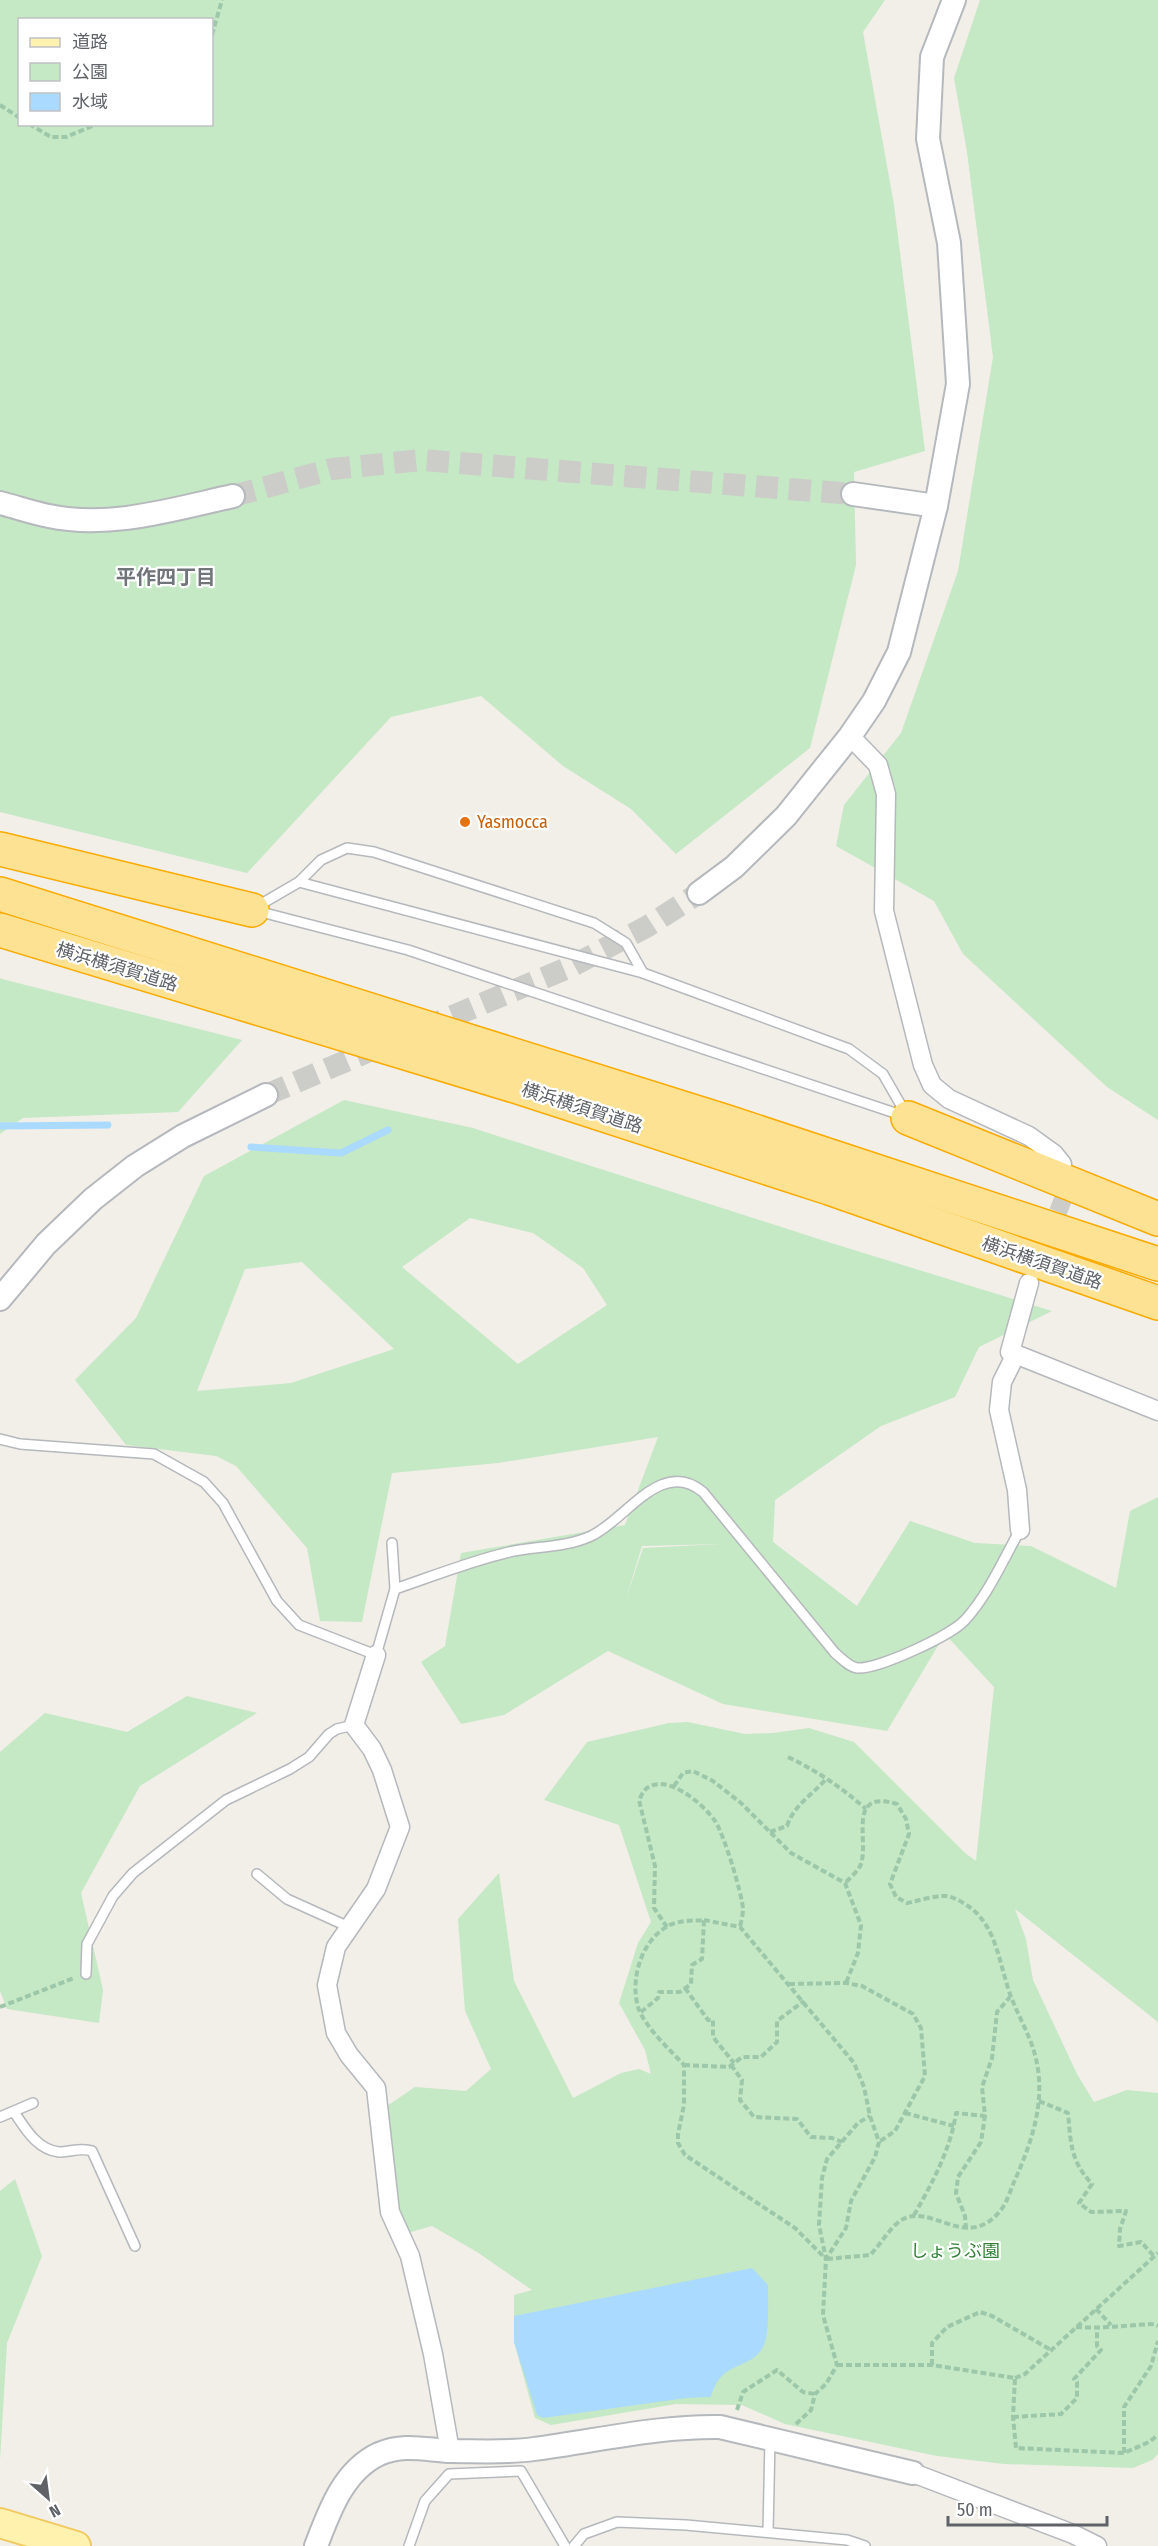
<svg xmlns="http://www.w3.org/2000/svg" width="1158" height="2546" viewBox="0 0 1158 2546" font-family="'Fira Sans Condensed','Noto Sans JP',sans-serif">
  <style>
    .green { fill: #c5e8c5; fill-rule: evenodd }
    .water { fill: #aadaff }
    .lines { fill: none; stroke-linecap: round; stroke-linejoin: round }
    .stream { stroke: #aadaff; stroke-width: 7 }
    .minor-tunnel { stroke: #ccccc8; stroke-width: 18; stroke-dasharray: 18 9; stroke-linecap: butt }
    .tertiary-tunnel { stroke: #ccccc8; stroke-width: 22; stroke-dasharray: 22 11; stroke-linecap: butt }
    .service-casing { stroke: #b5b8bc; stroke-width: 12 }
    .minor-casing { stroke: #b5b8bc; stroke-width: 21 }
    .tertiary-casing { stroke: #b5b8bc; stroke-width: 26 }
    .primary-casing { stroke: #f2c960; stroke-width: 32 }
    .motorway-casing { stroke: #f9ab00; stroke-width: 36 }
    .path { stroke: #9cc7a9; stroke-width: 4; stroke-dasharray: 6 3; stroke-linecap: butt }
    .service { stroke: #fff; stroke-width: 9 }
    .minor { stroke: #fff; stroke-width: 18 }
    .tertiary { stroke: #fff; stroke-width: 22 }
    .primary { stroke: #fff2af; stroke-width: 28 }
    .motorway { stroke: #fde293; stroke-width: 33 }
    .food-dot { fill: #e8710a; stroke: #fff; stroke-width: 2 }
    .labels { text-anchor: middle; stroke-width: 4.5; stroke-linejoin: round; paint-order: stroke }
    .food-label { font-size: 18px; fill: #c56008; stroke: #fff; text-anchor: start }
    .street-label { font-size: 18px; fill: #5f6368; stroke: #fff }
    .park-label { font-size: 18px; fill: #348238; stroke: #fff }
    .neighbourhood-label { font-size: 20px; font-weight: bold; fill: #70757a; stroke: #fff }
  </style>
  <rect width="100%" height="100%" fill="#f1efe8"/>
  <!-- green -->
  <g class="green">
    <path d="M0,0H885L863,32L894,205L925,451L854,472L856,565L810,748L676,854L631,809L563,766L481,696L391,717L247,873L0,812ZM20,20H212V124H20Z"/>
    <path d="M980,0H1158V1120L1107,1087L963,954L934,901L836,846L844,805L901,733L958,571L993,357L967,152L954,78Z"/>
    <path d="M0,978L2,979L242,1040L178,1112L23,1118L0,1134Z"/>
    <path d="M344,1100L473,1128L828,1242L1052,1311L979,1347L955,1397L881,1426L775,1500L773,1542L857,1606L910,1521L975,1543L1031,1546L1116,1588L1130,1511L1158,1497V2022L1015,1909L1026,1939L1033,1980L1077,2074L1094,2102L1127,2090L1158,2093V2454L1152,2460L1133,2468L1004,2464L937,2456L785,2424L742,2405L676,2404L551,2425L535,2418L514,2342V2295L532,2290L477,2252L432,2226L393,2237L387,2106L415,2087L466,2091L491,2069L465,2011L458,1919L499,1873L514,1981L573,2098L621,2073L639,2069L651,2074L645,2050L619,2003L638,1943L651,1922L619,1825L544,1800L587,1742L669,1723L688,1722L745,1734L773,1733L809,1728L854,1742L965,1853L976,1861L994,1687L945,1634L887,1731L723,1704L608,1651L504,1715L461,1724L421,1662L445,1646L461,1553L625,1525L658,1437L498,1463L392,1473L362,1622L320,1621L307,1548L236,1466L216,1456L126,1445L75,1380L136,1318L204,1176ZM470,1218L533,1233L583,1268L607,1305L518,1364L402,1267ZM302,1262L394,1349L291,1383L197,1391L245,1269ZM720,1544L643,1548L626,1599L642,1546Z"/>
    <path d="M187,1696L257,1713L140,1786L81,1893L103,1990L99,2023L7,2009L0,1991V1752L45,1713L127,1732Z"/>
    <path d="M15,2179L42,2256L7,2343L0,2460V2191Z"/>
  </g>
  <!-- water -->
  <path class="water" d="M752,2268L768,2285C768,2299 769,2331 765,2342C755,2372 721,2357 711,2397L686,2398L543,2418L537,2415L514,2342V2316Z"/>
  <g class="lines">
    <!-- stream -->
    <g class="stream">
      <path d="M0,1126L108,1125"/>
      <path d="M251,1147L341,1153L388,1130"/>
    </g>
    <!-- minor-tunnel -->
    <path class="minor-tunnel" d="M1048,1237L1064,1197V1175"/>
    <!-- tertiary-tunnel -->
    <g class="tertiary-tunnel">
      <path d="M233,496L332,469L422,460L853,494"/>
      <path d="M422,1029L570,967L648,926L699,893"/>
      <path d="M266,1095L386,1044"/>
    </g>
    <defs>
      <g id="service">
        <path d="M299,882L643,973"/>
        <path d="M256,907L299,882L321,860L347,848L374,852L594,923L626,943L643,973L849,1049L883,1074L906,1114"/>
        <path d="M257,911L408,950L904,1116"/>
        <path d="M0,1439L20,1444L154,1454L204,1482L223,1503L277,1601L299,1625L376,1655L395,1589L392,1543"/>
        <path d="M395,1589C433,1576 471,1561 509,1552C536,1546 565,1548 591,1536C626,1520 661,1457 703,1492L835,1653C841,1658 849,1667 857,1668C877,1670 952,1635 965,1620C988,1595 1003,1560 1020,1530"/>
        <path d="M257,1874L287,1899L349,1927"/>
        <path d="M86,1974L87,1944L113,1896L133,1873L226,1800L290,1769L309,1757L329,1734L337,1729L354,1725"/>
        <path d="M14,2112C25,2128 37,2150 59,2152C70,2152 81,2147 92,2151L135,2246"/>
        <path d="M0,2117L33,2103"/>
        <path d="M768,2532L770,2439"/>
        <path d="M409,2546L425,2501L449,2474L521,2471L565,2546"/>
        <path d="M574,2546L584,2534L617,2522L686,2525L847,2540L865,2546"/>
      </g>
      <g id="minor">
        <path d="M850,736L878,765L886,794L884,911L923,1065L932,1085L949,1099L1029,1136L1054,1154L1062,1164"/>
        <path d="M1029,1283L1010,1352L1158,1411"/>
        <path d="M1016,1354L1002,1382L999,1410L1017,1490L1020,1530"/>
        <path d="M376,1655L354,1725L372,1749L382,1770L400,1827L376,1889L336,1947L327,1985L336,2033L349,2055L376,2088L390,2212L410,2256L433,2354L450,2451"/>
        <path d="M913,2473L1073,2534L1097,2546"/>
      </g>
      <g id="tertiary">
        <path d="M853,494L936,506"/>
        <path d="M0,503C16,507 33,513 49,516C110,529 174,509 233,496"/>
        <path d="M699,893L734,867L786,816L850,736L874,701L899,652L936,506L958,384L949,243L928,139L932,57L954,0"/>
        <path d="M0,1299L46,1244L93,1199L135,1166L183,1136L266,1095"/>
        <path d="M316,2546C329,2512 343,2471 379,2454C404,2443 426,2450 451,2451C478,2451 507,2453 534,2449C596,2441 657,2426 720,2427L913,2473"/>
      </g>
      <path id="primary" d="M0,2523L76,2546"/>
      <g id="motorway">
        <path d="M0,849L252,910"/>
        <path d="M0,894L727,1122L1158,1264"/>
        <path d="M0,930L518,1087L829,1188L1158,1303"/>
        <path d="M908,1118L1158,1219"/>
      </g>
    </defs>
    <!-- service casing -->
    <use href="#service" class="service-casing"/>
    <!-- minor casing -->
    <use href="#minor" class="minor-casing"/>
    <!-- tertiary casing -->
    <use href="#tertiary" class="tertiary-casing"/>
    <!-- primary casing -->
    <use href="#primary" class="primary-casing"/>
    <!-- motorway casing -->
    <use href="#motorway" class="motorway-casing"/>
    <!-- path -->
    <g class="path">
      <path d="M212,35L222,0"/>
      <path d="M0,105L20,118"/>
      <path d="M29,124L51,137H66L97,124"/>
      <path d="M788,1757C817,1771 841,1787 866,1809"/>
      <path d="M674,1786L683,1773L693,1771L713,1781L741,1803L791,1853L845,1883L861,1925L858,1953L846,1983"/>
      <path d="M770,1832L787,1826C794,1805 811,1796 826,1779"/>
      <path d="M704,1920L740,1927L854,2063L864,2087L870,2116L879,2142L875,2157L851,2201L846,2228L826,2259L795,2228L685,2155L678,2143V2134L684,2105V2065C670,2050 644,2026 638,2007C630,1979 641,1941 668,1926C679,1920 692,1921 704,1920Z"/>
      <path d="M667,1927L654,1908L655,1866L639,1800C641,1796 644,1790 647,1788C668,1773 704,1805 715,1821C724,1834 742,1894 743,1909C743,1915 741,1922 740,1927"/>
      <path d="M789,1984L846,1983L862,1986L913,2014L921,2028L925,2076L895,2131L879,2142"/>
      <path d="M685,1988L708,2020H713V2037L734,2063"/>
      <path d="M0,2007L74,1978"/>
      <path d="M641,2012L658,1998L659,1992H680L691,1984L692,1965L702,1959L704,1920"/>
      <path d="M684,2065L729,2067L742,2057H761L777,2042V2021L804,2001"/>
      <path d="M731,2065L742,2080L740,2100L754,2117L797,2119L811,2137L832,2138L842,2142"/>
      <path d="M1039,2101L1068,2113C1071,2144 1070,2160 1092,2184L1079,2203L1091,2212L1126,2211L1120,2229L1119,2246L1141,2242L1154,2256"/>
      <path d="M905,2113L954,2126"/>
      <path d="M914,2215C932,2184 951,2148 956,2113L985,2116"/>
      <path d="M966,2229L965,2216L956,2193L958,2177L981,2142L985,2116L982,2087L992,2058L997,2012L1010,1997"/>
      <path d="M827,2259L870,2255C880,2245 889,2229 900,2221C929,2200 966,2253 1000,2211C1007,2203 1010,2191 1014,2182C1032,2142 1047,2099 1035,2055C1029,2032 1015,2011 1008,1988C996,1949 993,1913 951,1897C943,1893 917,1901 907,1903L896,1897L890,1884L909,1834L906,1819L897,1804C849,1790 867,1833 862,1860C861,1869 851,1877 845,1883"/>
      <path d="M1096,2309L1111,2325"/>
      <path d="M1076,2327C1102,2329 1128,2325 1154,2324L1158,2326"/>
      <path d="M837,2365H932L1015,2378L1013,2417L1016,2448L1124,2453L1149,2442L1158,2435"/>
      <path d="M932,2365V2343L947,2327L980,2312L992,2316L1051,2350"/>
      <path d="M1015,2378L1025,2374L1158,2253"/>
      <path d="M737,2410L743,2392L777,2370L803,2392L815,2394"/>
      <path d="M1013,2417L1061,2414L1077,2398V2382L1074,2379L1101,2350L1097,2346V2329"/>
      <path d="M796,2424L811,2410L815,2394L826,2384L837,2365L823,2315L826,2259L819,2225L822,2178L827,2159L858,2123L870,2116"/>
      <path d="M1124,2453V2407L1151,2366L1158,2341"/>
    </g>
    <!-- service -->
    <use href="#service" class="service"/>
    <!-- minor -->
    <use href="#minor" class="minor"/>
    <!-- tertiary -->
    <use href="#tertiary" class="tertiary"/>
    <!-- primary -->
    <use href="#primary" class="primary"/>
    <!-- motorway -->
    <use href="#motorway" class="motorway"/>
  </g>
  <!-- markers -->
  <circle class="food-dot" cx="465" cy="822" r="6"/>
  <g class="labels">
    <!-- food labels -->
    <g class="food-label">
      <text x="477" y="828">Yasmocca</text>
    </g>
    <!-- street labels -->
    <g class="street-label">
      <text transform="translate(117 967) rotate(17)" y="6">横浜横須賀道路</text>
      <text transform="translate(582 1108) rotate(18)" y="6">横浜横須賀道路</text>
      <text transform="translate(1042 1263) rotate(19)" y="6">横浜横須賀道路</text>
    </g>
    <!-- park labels -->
    <g class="park-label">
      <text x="955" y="2257">しょうぶ園</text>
    </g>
    <!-- neighbourhood labels -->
    <g class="neighbourhood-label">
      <text x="166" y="584">平作四丁目</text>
    </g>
  </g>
  <!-- legend -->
  <rect x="18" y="18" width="195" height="108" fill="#ffffff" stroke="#bfc1c3" stroke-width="1.5"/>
  <rect x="30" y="38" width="30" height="9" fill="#fff2af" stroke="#bfc1c3" stroke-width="1.5"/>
  <text x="72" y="48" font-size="18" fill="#5f6368">道路</text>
  <rect x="30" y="63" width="30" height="18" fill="#c5e8c5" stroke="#bfc1c3" stroke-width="1.5"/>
  <text x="72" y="78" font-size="18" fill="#5f6368">公園</text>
  <rect x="30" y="93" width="30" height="18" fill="#aadaff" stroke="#bfc1c3" stroke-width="1.5"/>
  <text x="72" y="108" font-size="18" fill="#5f6368">水域</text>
  <!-- north arrow -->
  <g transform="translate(48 2498) rotate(152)" stroke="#ffffff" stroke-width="4.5" paint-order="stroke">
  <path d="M0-4.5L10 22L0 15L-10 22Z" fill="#5f6368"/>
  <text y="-9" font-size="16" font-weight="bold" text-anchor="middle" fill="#5f6368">N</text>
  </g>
  <!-- scale -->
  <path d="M948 2516v9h159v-9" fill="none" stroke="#5f6368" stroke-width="3"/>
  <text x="957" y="2516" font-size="18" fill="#5f6368" stroke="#ffffff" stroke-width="4.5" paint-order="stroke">50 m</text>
</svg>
